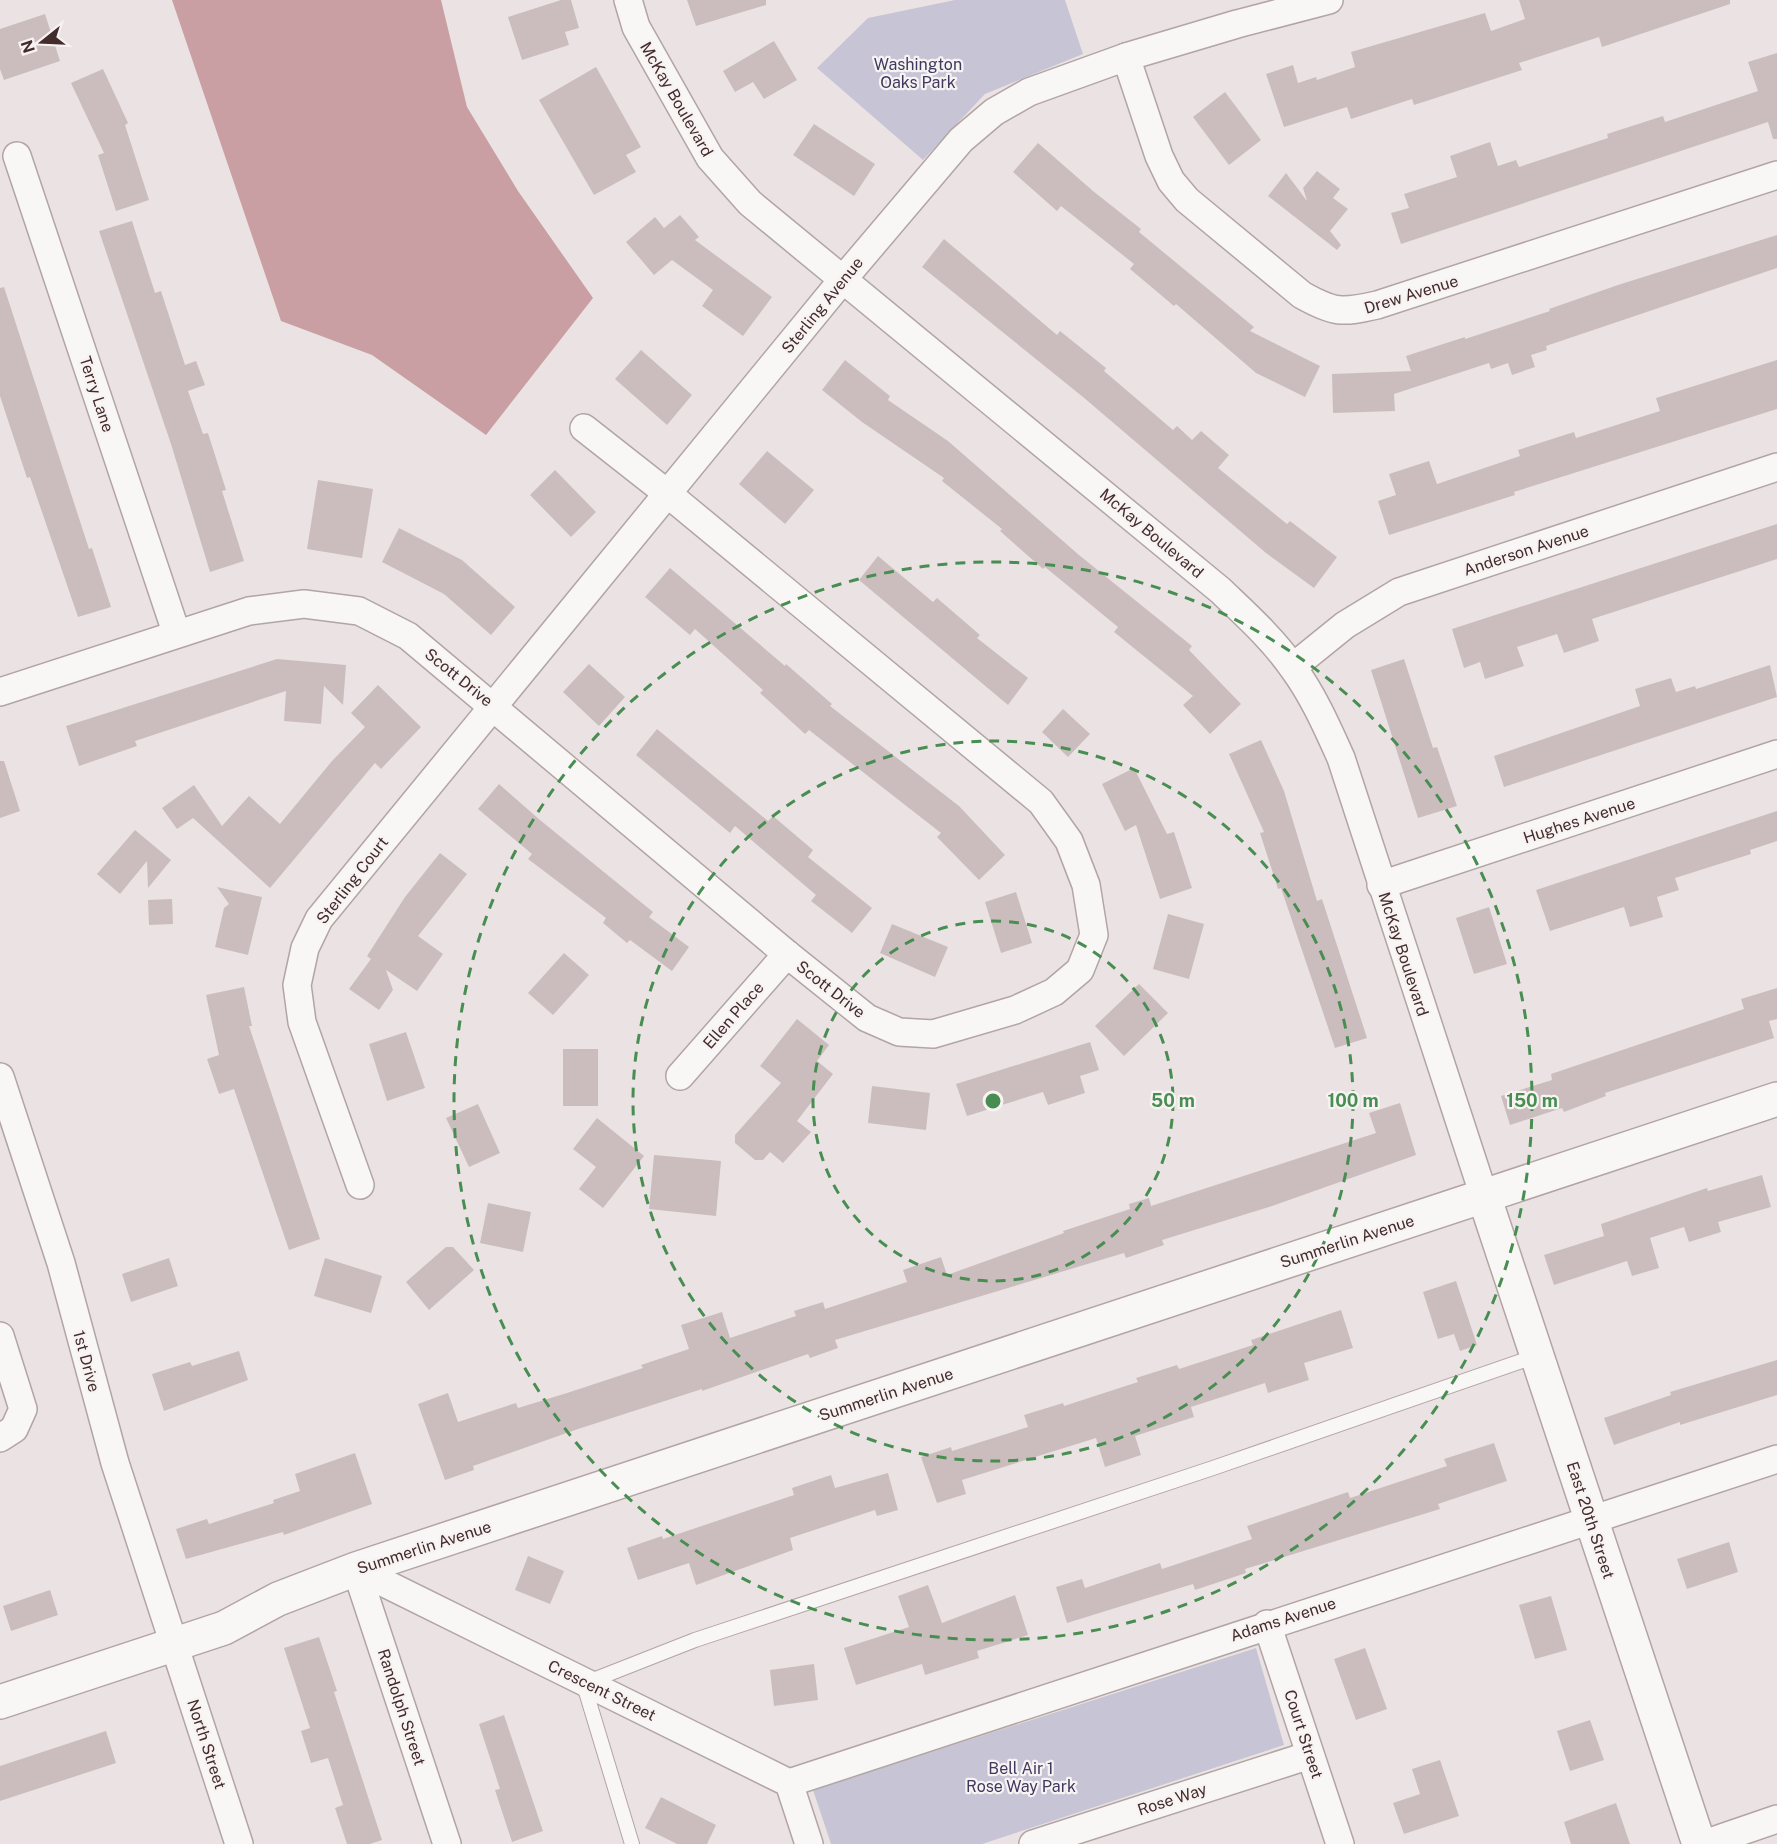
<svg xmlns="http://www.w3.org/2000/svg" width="1777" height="1844" viewBox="0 0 1777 1844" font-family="'Public Sans',sans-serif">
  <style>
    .green { fill: #c7c4d5 }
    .water { fill: #ca9fa3 }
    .building { fill: #cbbdbd }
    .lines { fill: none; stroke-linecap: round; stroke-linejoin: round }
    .service-casing { stroke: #b2a5a4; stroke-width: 16 }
    .minor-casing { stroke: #b2a5a4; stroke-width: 30 }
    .tertiary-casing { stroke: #b2a5a4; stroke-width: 36 }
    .service { stroke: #f9f6f6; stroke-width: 14 }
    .minor { stroke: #f9f6f6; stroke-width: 27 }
    .tertiary { stroke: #f9f6f6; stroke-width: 33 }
    .ring { fill: none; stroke: #488d51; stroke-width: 3; stroke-dasharray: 10 8 }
    .labels { text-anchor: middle; stroke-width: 4.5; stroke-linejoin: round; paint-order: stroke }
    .park-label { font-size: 16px; fill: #40385f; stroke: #f8f3f3 }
    .street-label { font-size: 16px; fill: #432c2b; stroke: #f8f3f3 }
    .centre { fill: #488d51; stroke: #f8f3f3; stroke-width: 3 }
    .ring-label { font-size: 18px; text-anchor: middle; font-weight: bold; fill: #488d51; stroke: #f8f3f3; stroke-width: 4.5; stroke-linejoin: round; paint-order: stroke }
  </style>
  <rect width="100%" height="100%" fill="#ebe3e3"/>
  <!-- green -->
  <g class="green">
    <path d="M955,0H1065L1083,54L985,94L923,160L817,68L868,18Z"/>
    <path d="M1256,1648L1284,1745L982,1844H831L813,1790Z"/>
  </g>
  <!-- water -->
  <path class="water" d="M172,0H441L467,107L518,191L593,298L486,435L372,355L281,321Z"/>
  <!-- building -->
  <g class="building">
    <path d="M561,0H571L579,28L565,32L569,45L522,60L508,17Z"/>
    <path d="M687,0H766V5L696,26Z"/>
    <path d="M1519,0H1730V4L1602,47L1599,37L1519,63L1522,70L1414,105L1412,99L1351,119L1347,107L1284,127L1266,74L1293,65L1298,83L1316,77L1317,80L1355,67L1351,52L1485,13L1491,31L1525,19Z"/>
    <path d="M45,14L60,61L4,80L0,69V29Z"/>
    <path d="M774,41L797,80L764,99L753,82L735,92L723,71Z"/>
    <path d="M1777,53V139H1773L1768,122L1401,244L1391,213L1409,208L1404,194L1457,177L1450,156L1490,142L1498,166L1516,160L1519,167L1608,138L1607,134L1663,116L1665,122L1758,91L1748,62Z"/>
    <path d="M596,67L641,147L626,155L636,172L594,195L539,100Z"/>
    <path d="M103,69L128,123L125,125L149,200L116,211L98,155L104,153L71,83Z"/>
    <path d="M1225,92L1261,140L1229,165L1193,117Z"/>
    <path d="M814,124L875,164L854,196L793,155Z"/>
    <path d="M1038,143L1093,191L1141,229L1139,232L1254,327L1250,331L1320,366L1305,397L1256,373L1176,304L1174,306L1130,269L1134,264L1061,206L1057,211L1013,172Z"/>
    <path d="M1317,171L1340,189L1333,198L1348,209L1330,231L1341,245L1337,250L1268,196L1286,173L1307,201L1303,188Z"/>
    <path d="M680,215L699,237L695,240L772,297L743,336L702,306L713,290L672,260L654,275L626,242L655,217L664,228Z"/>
    <path d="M132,221L155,293L161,291L185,365L196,361L205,385L188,391L203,434L208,433L226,490L222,491L244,561L210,572L171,444L99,231Z"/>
    <path d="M1777,235V268L1546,346L1547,350L1531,355L1535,367L1512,375L1508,363L1491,369L1489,363L1394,394L1395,411L1333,413L1332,374L1411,371L1406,356L1465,337V339L1550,311L1549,309L1618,285Z"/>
    <path d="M944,239L1057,335L1060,331L1106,368L1104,371L1173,430L1177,426L1192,440L1201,431L1229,455L1218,468L1287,524L1290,521L1337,557L1314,588L1266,553L1083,397L922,267Z"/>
    <path d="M4,287L89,549L92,548L111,607L78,617L30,477L27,478L0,396V288Z"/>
    <path d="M641,350L692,395L667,425L615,379Z"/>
    <path d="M845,360L890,396L888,400L948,441L1079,555L1192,646L1189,650L1241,704L1210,734L1183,705L1193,696L1114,632L1118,627L1045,567L1043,569L1000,531L1002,529L942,481L944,478L862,422L822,390Z"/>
    <path d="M1777,360V409L1514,492L1515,495L1389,535L1378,501L1396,495L1389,474L1429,461L1437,484L1520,456L1518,450L1574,432L1576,438L1660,411L1656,398Z"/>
    <path d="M767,451L814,490L785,524L739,484Z"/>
    <path d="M555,470L596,512L571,537L530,495Z"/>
    <path d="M318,480L373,489L362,558L307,549Z"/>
    <path d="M1777,524V559L1592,619L1599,641L1564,653L1557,634L1517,647L1524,666L1485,679L1480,662L1464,668L1452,629Z"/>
    <path d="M399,528L462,560L515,607L491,635L444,594L382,562Z"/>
    <path d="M878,556L933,602L937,598L980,635L977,638L1028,678L1008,705L859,580Z"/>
    <path d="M670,568L785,666L786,664L832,704L830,706L959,806L1005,855L979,880L937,837L941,833L809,730L805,734L760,693L763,690L695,629L690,635L645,597Z"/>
    <path d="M277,659L346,665L343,705L324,686L321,724L284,721L286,691L135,741L137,746L79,766L66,726Z"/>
    <path d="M1404,659L1433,748L1437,747L1457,806L1418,818L1371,670Z"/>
    <path d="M589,664L625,697L599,726L563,692Z"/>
    <path d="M1770,665L1777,697L1504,787L1494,756L1640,706L1635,689L1671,678L1676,692L1695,686L1696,689Z"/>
    <path d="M378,685L421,727L381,769L375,763L270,888L193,818L177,829L162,808L194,785L222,826L249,796L280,824L332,761L365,727L351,713Z"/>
    <path d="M1063,709L1090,734L1068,757L1042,732Z"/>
    <path d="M657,729L768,821L773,816L813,850L808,857L872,908L852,933L811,901L816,895L735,826L730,833L636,755Z"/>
    <path d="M1261,740L1284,791L1317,901L1322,899L1367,1038L1335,1048L1281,888L1278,889L1260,833L1264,832L1229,754Z"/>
    <path d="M0,761H4L20,811L0,818Z"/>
    <path d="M1134,768L1167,834L1174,832L1192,888L1160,899L1136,825L1125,831L1102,784Z"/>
    <path d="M499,784L540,820L653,912L649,917L689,947L672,971L630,940L627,943L603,923L606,918L528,859L532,854L478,809Z"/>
    <path d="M1777,811V841L1750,850L1751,854L1675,878L1679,890L1657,897L1663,917L1630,927L1624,907L1550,931L1536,890Z"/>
    <path d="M135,830L171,860L148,888L147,861L120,894L97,874Z"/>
    <path d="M440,853L467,874L418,936L443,954L417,991L386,970L393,990L379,1010L349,989L371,959L367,956L405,897Z"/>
    <path d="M217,887L262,897L248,955L215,947L224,908L229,904Z"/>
    <path d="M1016,892L1032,943L1001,953L985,902Z"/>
    <path d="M172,899L173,924L149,925L148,900Z"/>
    <path d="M1489,907L1507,964L1474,974L1456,918Z"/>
    <path d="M1168,914L1204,924L1189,979L1153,969Z"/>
    <path d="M892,924L948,947L935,977L880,953Z"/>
    <path d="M564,953L589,975L553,1015L528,993Z"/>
    <path d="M1139,984L1168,1013L1124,1056L1095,1026Z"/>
    <path d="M244,987L252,1026H249L320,1239L289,1250L234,1089L219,1094L207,1059L219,1055L206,995Z"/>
    <path d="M1777,988V1019L1769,1021L1774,1038L1605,1093L1606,1096L1564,1112L1562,1108L1510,1125L1501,1096L1552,1080L1551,1074L1744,1009L1741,999Z"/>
    <path d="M797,1019L829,1045L817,1061L833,1074L797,1121L811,1132L783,1163L770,1152L763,1160H755L735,1143V1135L781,1083L760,1066Z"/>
    <path d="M406,1032L425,1088L387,1101L369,1044Z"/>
    <path d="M1090,1042L1099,1070L1080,1076L1085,1093L1048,1105L1043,1092L967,1116L956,1084Z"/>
    <rect x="563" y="1049" width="35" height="57"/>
    <path d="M872,1086L930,1093L926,1130L868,1123Z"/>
    <path d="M1400,1103L1416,1155L1269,1207L1162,1240L1164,1245L1126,1258L1124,1253L835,1340L838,1348L810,1358L808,1354L702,1391V1389L578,1429L473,1466L474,1470L445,1480L418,1404L448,1393L458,1422L516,1403L518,1408L567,1393L643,1368L641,1365L689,1349L681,1325L722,1312L730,1338L796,1316L794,1311L823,1302L825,1309L907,1282L903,1270L941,1257L947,1275L1064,1233L1063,1231L1130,1209L1129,1204L1149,1198L1151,1206L1376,1133L1369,1113Z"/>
    <path d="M478,1104L500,1153L469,1167L446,1118Z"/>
    <path d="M597,1118L644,1156L603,1208L579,1189L596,1167L573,1149Z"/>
    <path d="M654,1155L721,1161L716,1216L649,1209Z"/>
    <path d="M1762,1175L1771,1207L1718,1222L1721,1232L1689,1242L1684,1227L1650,1238L1659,1268L1632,1276L1627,1261L1554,1285L1544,1255L1604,1236L1601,1224L1707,1188L1708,1191Z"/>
    <path d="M488,1203L531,1212L523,1252L480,1243Z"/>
    <path d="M446,1247H453L474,1270L429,1310L406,1282Z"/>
    <path d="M169,1258L178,1286L131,1302L122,1274Z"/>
    <path d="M325,1258L382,1276L371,1313L314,1296Z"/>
    <path d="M1456,1281L1477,1345L1460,1351L1454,1334L1438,1339L1423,1292Z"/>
    <path d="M1341,1310L1353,1348L1304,1363L1309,1380L1268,1393L1265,1383L1191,1407L1194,1417L1135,1436L1141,1455L1105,1467L1096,1438L962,1480L966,1494L937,1503L921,1457L951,1447L952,1451L1028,1427L1024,1415L1063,1403L1064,1406L1138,1382L1136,1378L1177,1365L1179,1369L1253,1345L1251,1340Z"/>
    <path d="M239,1351L248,1380L164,1411L152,1374L190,1362L192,1366Z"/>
    <path d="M1777,1360V1395L1680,1425V1422L1614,1445L1604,1418L1671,1395L1670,1392Z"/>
    <path d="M1494,1443L1507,1481L1438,1504L1440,1509L1245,1569L1246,1573L1195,1590L1193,1584L1067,1623L1056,1587L1082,1579L1085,1588L1160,1563L1162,1569L1252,1539L1247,1526L1348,1492L1350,1498L1447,1466L1444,1459Z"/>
    <path d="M355,1453L372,1504L284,1535L283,1532L186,1559L176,1529L207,1519L209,1524L274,1503L273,1500L300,1491L295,1474Z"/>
    <path d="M888,1473L898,1510L877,1516L875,1510L790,1538L793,1550L696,1585L689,1563L638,1580L627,1548L662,1536L663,1539L794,1495L792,1488L831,1475L835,1488Z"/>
    <path d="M1729,1542L1738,1572L1687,1589L1677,1559Z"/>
    <path d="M528,1556L564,1571L550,1604L515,1590Z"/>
    <path d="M928,1585L942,1623L1015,1595L1028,1635L977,1651L979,1658L925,1675L922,1664L856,1685L844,1648L909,1627L898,1596Z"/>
    <path d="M50,1590L58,1615L11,1631L3,1606Z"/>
    <path d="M1551,1596L1567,1650L1535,1659L1519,1605Z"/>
    <path d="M319,1637L337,1691L334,1692L382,1840L370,1844H347L335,1808L343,1805L328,1758L311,1763L301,1731L310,1728L284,1648Z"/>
    <path d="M1365,1648L1387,1709L1356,1720L1334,1659Z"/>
    <path d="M814,1664L818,1700L774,1706L770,1670Z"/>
    <path d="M504,1715L543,1831L512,1842L495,1790L500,1789L479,1724Z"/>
    <path d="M1590,1720L1604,1760L1570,1771L1557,1731Z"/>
    <path d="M106,1731L116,1763L0,1801V1766Z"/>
    <path d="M1440,1760L1459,1816L1404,1834L1393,1803L1420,1794L1412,1769Z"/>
    <path d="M661,1797L716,1825L707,1844H677L645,1828Z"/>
    <path d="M1616,1803L1630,1844H1571L1564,1822Z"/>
  </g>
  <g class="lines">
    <defs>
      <g id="service">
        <path d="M583,1682L632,1844"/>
        <path d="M588,1682L695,1640L1213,1468L1536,1356"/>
      </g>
      <g id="minor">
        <path d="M628,0L636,27L710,158L750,203L1220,590C1245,614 1273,639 1293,668C1313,695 1327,727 1341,758L1484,1196"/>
        <path d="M1126,57L1159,156L1171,181L1187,200L1302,295C1334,313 1342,313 1377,305L1777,175"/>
        <path d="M17,156L176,632"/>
        <path d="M1293,667L1345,625L1399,592L1777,467"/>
        <path d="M0,692L249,611L304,604L359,611L408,636L787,954L867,1018L899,1032L933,1034L1015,1010L1054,992L1080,970L1094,935L1086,885L1069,841L1041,802L668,494L584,428"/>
        <path d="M1381,885L1777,754"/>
        <path d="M680,1076L787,954"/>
        <path d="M0,1077L61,1263L115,1463L239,1844"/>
        <path d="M360,1185L302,1022L297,985L305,948L319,919L844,278L961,140L994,112L1029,92L1126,57L1237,24L1329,0"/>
        <path d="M0,1336L23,1409L14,1429L0,1438"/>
        <path d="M356,1569L789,1783L809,1844"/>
        <path d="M356,1569L447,1844"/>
        <path d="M1267,1624L1340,1844"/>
        <path d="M789,1783L1777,1459"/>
        <path d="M1033,1844L1310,1755"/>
        <path d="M1704,1844L1777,1819"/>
      </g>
      <g id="tertiary">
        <path d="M1484,1196L1699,1844"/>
        <path d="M0,1702L224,1628L278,1599L356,1569L1777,1099"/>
      </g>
    </defs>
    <!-- service casing -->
    <use href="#service" class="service-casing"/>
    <!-- minor casing -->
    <use href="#minor" class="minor-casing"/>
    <!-- tertiary casing -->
    <use href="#tertiary" class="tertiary-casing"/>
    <!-- service -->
    <use href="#service" class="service"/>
    <!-- minor -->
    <use href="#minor" class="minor"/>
    <!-- tertiary -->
    <use href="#tertiary" class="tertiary"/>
  </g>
  <!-- distance rings -->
  <g class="ring">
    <circle cx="993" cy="1101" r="180"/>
    <circle cx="993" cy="1101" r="360"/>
    <circle cx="993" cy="1101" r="539"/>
  </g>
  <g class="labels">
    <!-- park labels -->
    <g class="park-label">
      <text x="918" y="70">Washington<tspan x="918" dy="18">Oaks Park</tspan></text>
      <text x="1021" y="1774">Bell Air 1<tspan x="1021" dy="18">Rose Way Park</tspan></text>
    </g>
    <!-- street labels -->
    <g class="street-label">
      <text transform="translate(677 99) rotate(60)" y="6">McKay Boulevard</text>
      <text transform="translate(1411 294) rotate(-17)" y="6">Drew Avenue</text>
      <text transform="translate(822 305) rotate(-51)" y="6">Sterling Avenue</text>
      <text transform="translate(97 394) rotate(72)" y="6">Terry Lane</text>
      <text transform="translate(1152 533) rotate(40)" y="6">McKay Boulevard</text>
      <text transform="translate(1526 550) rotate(-18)" y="6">Anderson Avenue</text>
      <text transform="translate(459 677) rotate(39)" y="6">Scott Drive</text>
      <text transform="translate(1579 820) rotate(-18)" y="6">Hughes Avenue</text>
      <text transform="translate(352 880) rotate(-52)" y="6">Sterling Court</text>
      <text transform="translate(1404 954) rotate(72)" y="6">McKay Boulevard</text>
      <text transform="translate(831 989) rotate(38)" y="6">Scott Drive</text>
      <text transform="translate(733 1015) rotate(-49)" y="6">Ellen Place</text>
      <text transform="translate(1347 1241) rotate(-18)" y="6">Summerlin Avenue</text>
      <text transform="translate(87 1361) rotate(75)" y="6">1st Drive</text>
      <text transform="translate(886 1394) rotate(-18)" y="6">Summerlin Avenue</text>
      <text transform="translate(1591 1520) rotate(72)" y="6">East 20th Street</text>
      <text transform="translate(424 1547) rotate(-18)" y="6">Summerlin Avenue</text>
      <text transform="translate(1283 1619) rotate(-18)" y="6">Adams Avenue</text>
      <text transform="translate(602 1690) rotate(26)" y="6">Crescent Street</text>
      <text transform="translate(402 1707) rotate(72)" y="6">Randolph Street</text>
      <text transform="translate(1304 1734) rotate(72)" y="6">Court Street</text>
      <text transform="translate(207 1744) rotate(72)" y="6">North Street</text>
      <text transform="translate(1172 1799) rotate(-18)" y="6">Rose Way</text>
    </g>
  </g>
  <circle cx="993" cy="1101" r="9" class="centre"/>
  <g class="ring-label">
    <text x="1173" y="1107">50 m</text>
    <text x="1353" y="1107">100 m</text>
    <text x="1532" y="1107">150 m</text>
  </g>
  <!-- north arrow -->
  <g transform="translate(42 42) rotate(252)" stroke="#f8f3f3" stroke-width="4.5" paint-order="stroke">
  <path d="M0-4.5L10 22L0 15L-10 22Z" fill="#432c2b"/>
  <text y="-9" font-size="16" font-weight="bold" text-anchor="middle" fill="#432c2b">N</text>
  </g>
</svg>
